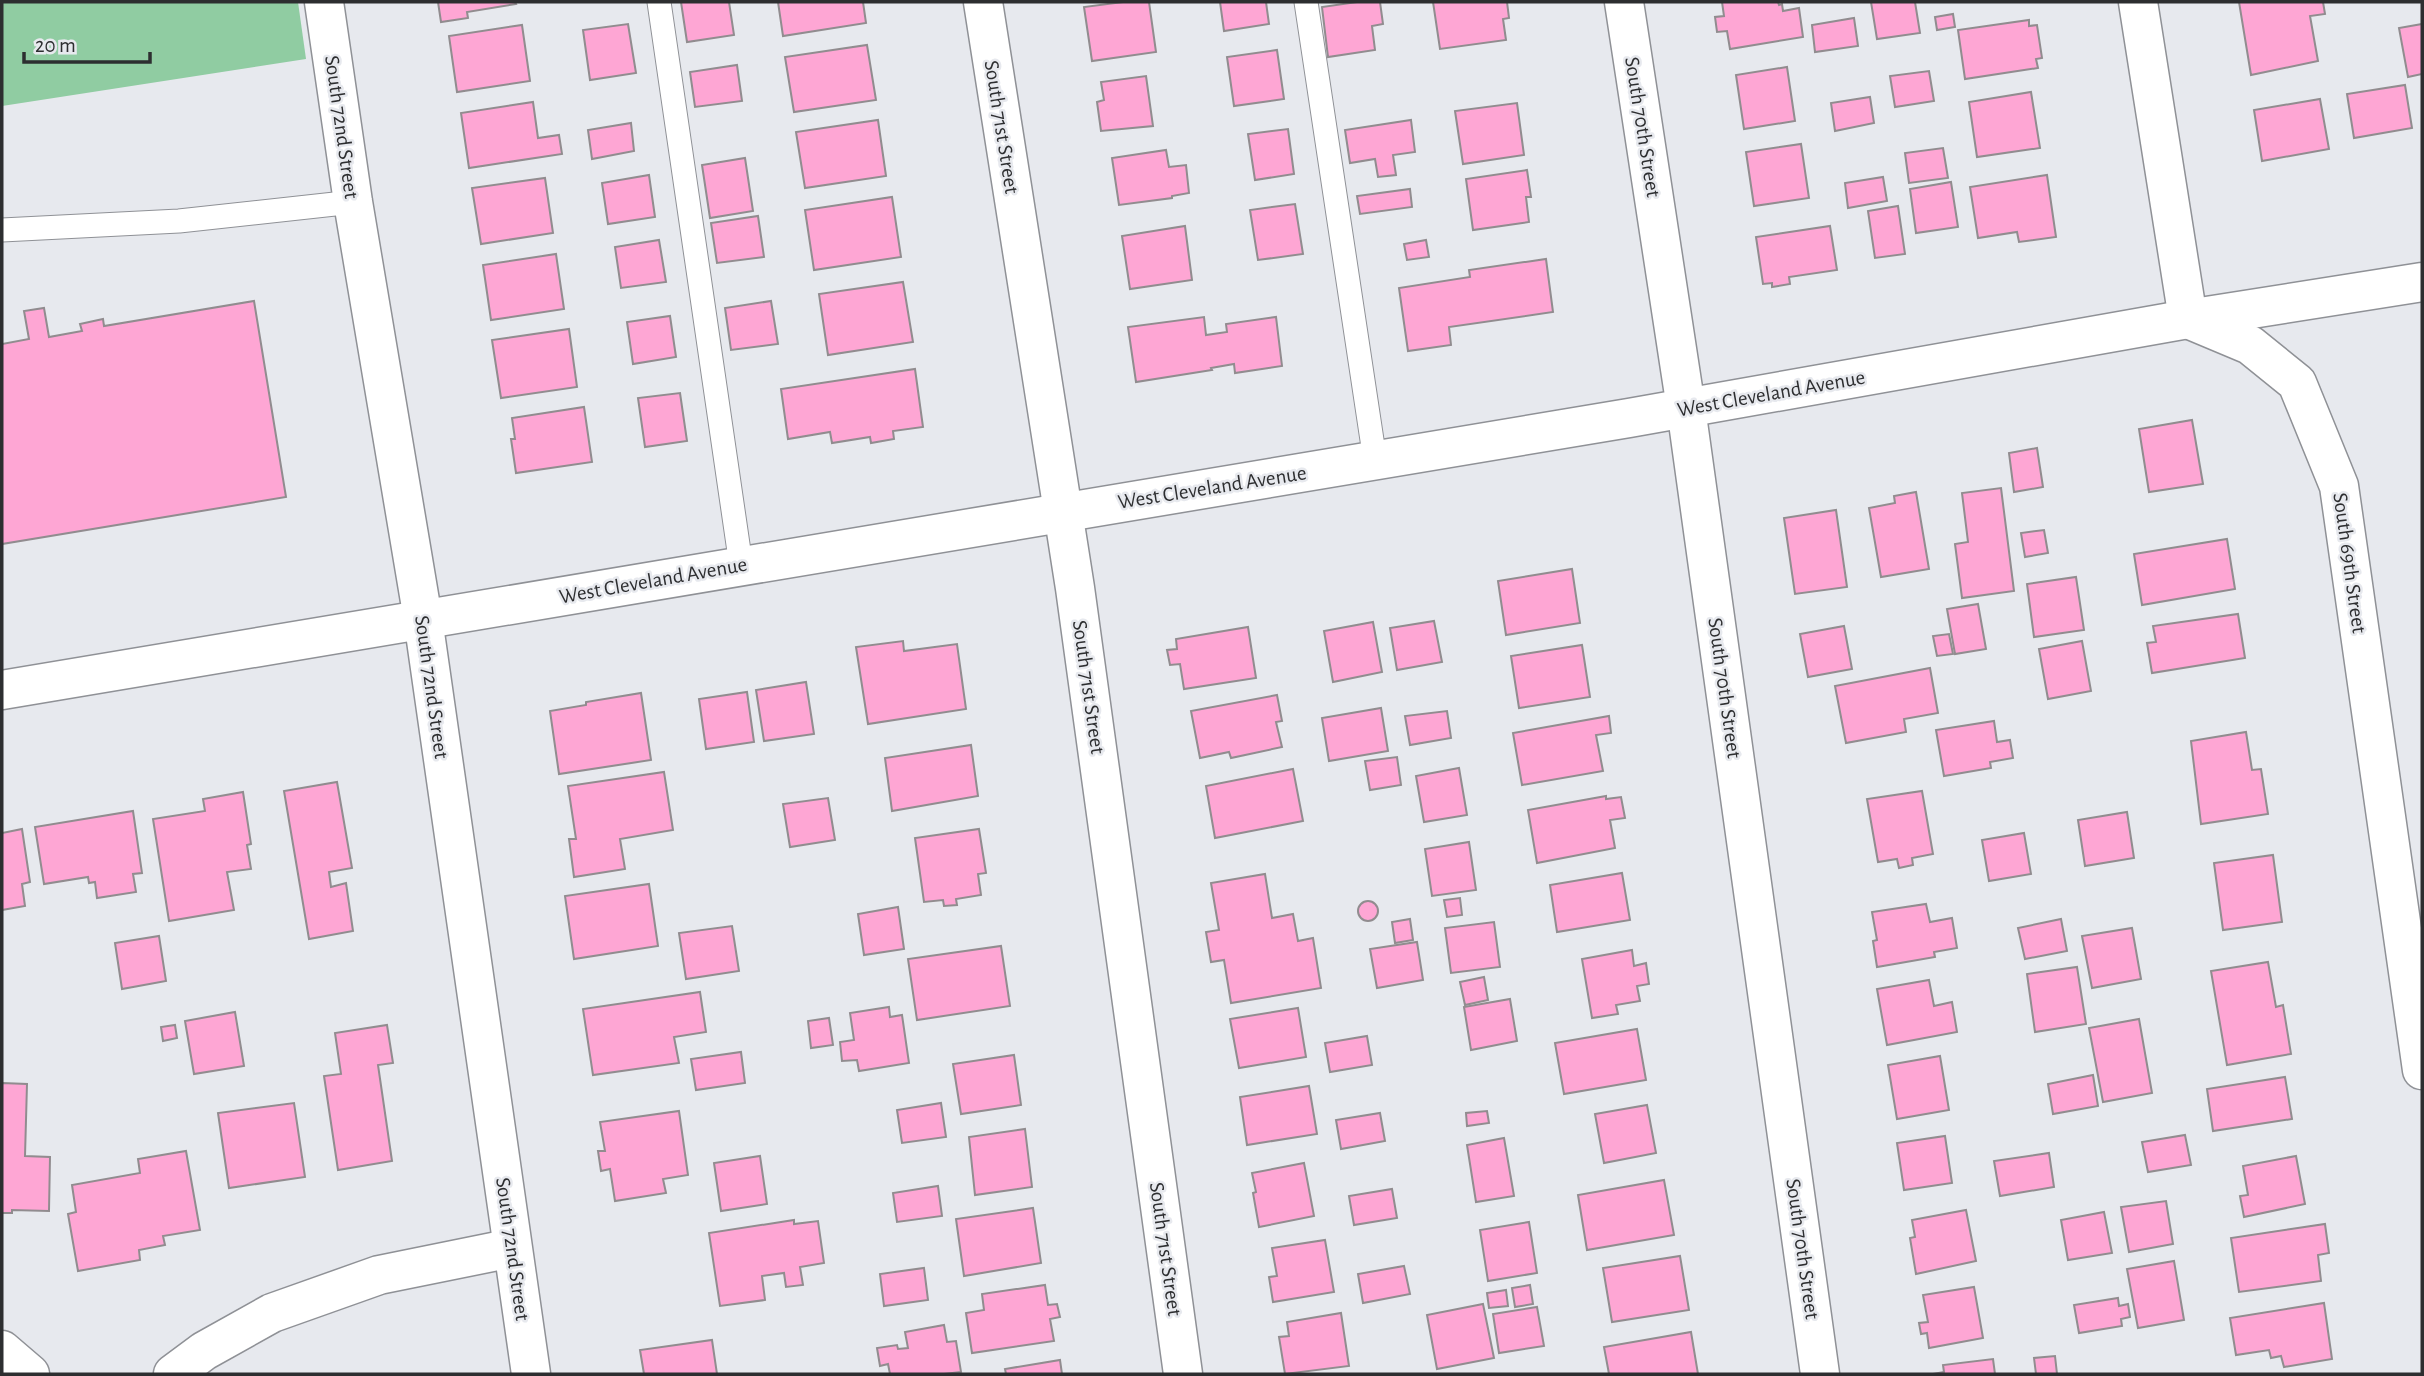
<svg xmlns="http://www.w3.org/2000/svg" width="2424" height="1376" viewBox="0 0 2424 1376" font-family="'Alegreya Sans',sans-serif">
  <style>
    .green { fill: #90cca2 }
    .building { fill: #fea6d4; stroke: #918c8f; stroke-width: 2 }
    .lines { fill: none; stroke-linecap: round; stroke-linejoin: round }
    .service-casing { stroke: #8f9196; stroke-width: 25 }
    .minor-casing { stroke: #8f9196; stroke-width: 41 }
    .tertiary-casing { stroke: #8f9196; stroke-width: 41 }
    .service { stroke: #fff; stroke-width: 23 }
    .minor { stroke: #fff; stroke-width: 38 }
    .tertiary { stroke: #fff; stroke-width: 38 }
    .labels { text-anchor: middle; stroke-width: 5; stroke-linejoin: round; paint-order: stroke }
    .street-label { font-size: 21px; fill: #2d2e30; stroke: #e7e9ee }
  </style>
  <rect width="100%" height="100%" fill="#e7e9ee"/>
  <!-- green -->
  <path class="green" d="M2,2H298L306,59L2,106Z"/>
  <!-- building -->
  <g class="building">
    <path d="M438,2H515L516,4L467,12L468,18L441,22Z"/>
    <path d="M681,2H729L734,35L687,42Z"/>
    <path d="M778,2H863L866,23L783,36Z"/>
    <path d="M1123,2H1149L1156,52L1092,61L1084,7Z"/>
    <path d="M1220,2H1266L1269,24L1224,31Z"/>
    <path d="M1357,2H1380L1383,24L1372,26L1375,50L1328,57L1322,7Z"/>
    <path d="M1433,2H1507L1509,18L1503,19L1506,40L1440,49Z"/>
    <path d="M1722,2H1778L1779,5L1782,4L1783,11L1799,8L1803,37L1730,49L1727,31L1717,32L1715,17L1724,16Z"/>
    <path d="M1871,2H1915L1920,33L1877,39Z"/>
    <path d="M2239,2H2323L2325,14L2310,16L2318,61L2251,75Z"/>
    <path d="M1953,14L1955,27L1937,30L1935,17Z"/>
    <path d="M1854,18L1858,46L1815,52L1812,25Z"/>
    <path d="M2029,20V26L2037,25L2042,58L2036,59L2038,68L1965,79L1958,30Z"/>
    <path d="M628,24L636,73L590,80L583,30Z"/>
    <path d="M2422,24V74L2408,77L2399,28Z"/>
    <path d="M522,25L530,81L457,92L449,36Z"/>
    <path d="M867,45L876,100L794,112L785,57Z"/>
    <path d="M1277,50L1284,99L1234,106L1227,57Z"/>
    <path d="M737,65L742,101L695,107L690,72Z"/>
    <path d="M1787,67L1795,121L1744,129L1736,75Z"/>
    <path d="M1929,71L1934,101L1895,107L1890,76Z"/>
    <path d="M1146,76L1153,126L1101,131L1097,102L1104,100L1101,82Z"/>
    <path d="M2405,85L2412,128L2354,138L2347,94Z"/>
    <path d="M2031,92L2040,148L1977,157L1969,102Z"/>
    <path d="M1870,97L1874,123L1835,131L1831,103Z"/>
    <path d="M2320,99L2329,149L2262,161L2254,110Z"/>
    <path d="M533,102L538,138L559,135L562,154L469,168L461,113Z"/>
    <path d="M1517,103L1524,155L1463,164L1455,111Z"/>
    <path d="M878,120L886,176L805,188L796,132Z"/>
    <path d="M1411,120L1415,152L1393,155L1396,175L1378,177L1375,159L1350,163L1345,130Z"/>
    <path d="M631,123L634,151L592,159L588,130Z"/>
    <path d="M1288,129L1294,174L1255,180L1248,134Z"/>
    <path d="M1801,144L1809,198L1754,206L1746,152Z"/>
    <path d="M1943,148L1948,178L1909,183L1905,153Z"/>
    <path d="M1166,150L1169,167L1186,165L1189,193L1172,196V198L1119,205L1112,158Z"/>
    <path d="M745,158L753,211L710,218L702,165Z"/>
    <path d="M1527,170L1531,197H1526L1529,222L1473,230L1466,179Z"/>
    <path d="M649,175L655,217L608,224L602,183Z"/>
    <path d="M2047,175L2056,237L2019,242L2017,232L1978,238L1970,187Z"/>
    <path d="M1883,177L1887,201L1848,208L1845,183Z"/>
    <path d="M545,178L553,233L481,244L472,188Z"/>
    <path d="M1951,182L1958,227L1916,233L1910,189Z"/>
    <path d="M1410,189L1412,207L1360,214L1357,196Z"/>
    <path d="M892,197L901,257L814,270L805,210Z"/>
    <path d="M1295,204L1303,254L1258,260L1250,210Z"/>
    <path d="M1898,206L1905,254L1875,258L1868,211Z"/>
    <path d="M758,216L764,257L717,263L711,223Z"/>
    <path d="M1185,226L1192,280L1130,289L1122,236Z"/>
    <path d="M1830,226L1837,270L1789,277L1790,284L1772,287V283L1763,284L1756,237Z"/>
    <path d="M659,240L666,282L621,288L615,247Z"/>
    <path d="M1426,240L1429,257L1407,260L1404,244Z"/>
    <path d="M556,254L564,309L491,320L483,265Z"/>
    <path d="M1546,259L1553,312L1449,327L1451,345L1408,351L1399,288L1470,277L1469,270Z"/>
    <path d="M903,282L913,342L828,355L819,294Z"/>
    <path d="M254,301L286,497L2,544V344L29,339L24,311L44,308L49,337L82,331L80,324L103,319L104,326Z"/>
    <path d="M771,301L778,344L731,350L725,308Z"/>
    <path d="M670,316L676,357L633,364L627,322Z"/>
    <path d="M1204,317L1206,335L1227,332L1226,324L1276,317L1282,366L1235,373L1234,364L1211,368L1212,370L1136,382L1128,327Z"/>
    <path d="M569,329L577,387L501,398L492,340Z"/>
    <path d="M915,369L923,427L893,431L894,439L871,443L870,437L832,443L830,432L788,439L781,389Z"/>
    <path d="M680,393L687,441L645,447L638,398Z"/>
    <path d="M584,407L592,462L516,473L511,439H515L512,418Z"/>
    <path d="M2192,420L2203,484L2149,492L2139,429Z"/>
    <path d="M2037,448L2043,487L2014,492L2009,453Z"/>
    <path d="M2001,488L2014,591L1962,598L1955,544L1968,542L1962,493Z"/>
    <path d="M1916,492L1929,569L1881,577L1869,508L1895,503L1894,496Z"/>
    <path d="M1836,510L1847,587L1795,594L1784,518Z"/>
    <path d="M2044,530L2048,553L2025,557L2021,533Z"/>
    <path d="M2227,539L2235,589L2142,605L2134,554Z"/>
    <path d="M1572,569L1580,623L1506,635L1498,581Z"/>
    <path d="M2076,577L2084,630L2034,637L2027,584Z"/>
    <path d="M1978,604L1986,649L1955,654L1947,609Z"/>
    <path d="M2238,614L2245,658L2152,673L2147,643L2156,642L2153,626Z"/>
    <path d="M1434,621L1442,662L1397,670L1390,628Z"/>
    <path d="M1373,622L1382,672L1333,682L1324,631Z"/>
    <path d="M1844,626L1852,669L1808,677L1800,634Z"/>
    <path d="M1248,627L1256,678L1184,689L1180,664L1170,665L1167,650L1177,649L1176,639Z"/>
    <path d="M1949,634L1953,654L1937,656L1933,636Z"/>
    <path d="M903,641L904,651L957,644L966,709L868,724L856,647Z"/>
    <path d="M2082,641L2091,691L2048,699L2039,649Z"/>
    <path d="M1582,645L1590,697L1519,708L1511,656Z"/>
    <path d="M1930,668L1938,713L1904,719L1906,732L1846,743L1835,686Z"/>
    <path d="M806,682L814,734L764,741L756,690Z"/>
    <path d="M747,692L754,742L706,749L699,699Z"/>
    <path d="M641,693L651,760L559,774L550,711L586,705V702Z"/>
    <path d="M1277,695L1282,721L1276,722L1282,747L1231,758L1229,752L1200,758L1191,711Z"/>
    <path d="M1381,708L1388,751L1329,761L1322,718Z"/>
    <path d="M1447,711L1451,738L1410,745L1405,716Z"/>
    <path d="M1609,716L1611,733L1596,735L1603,771L1522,785L1513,733Z"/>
    <path d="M1994,721L1997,742L2010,740L2013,758L1990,762L1991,768L1944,776L1936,730Z"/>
    <path d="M2246,732L2252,770L2261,769L2268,814L2201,824L2191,741Z"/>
    <path d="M971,745L978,796L892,811L885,758Z"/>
    <path d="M1397,757L1401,785L1370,790L1365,761Z"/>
    <path d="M1459,768L1467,815L1424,822L1416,776Z"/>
    <path d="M1293,769L1303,821L1215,838L1206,786Z"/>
    <path d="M664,772L673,830L620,839L625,869L574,877L569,839H576L568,786Z"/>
    <path d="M337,782L352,868L329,872L331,887L346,883L353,931L309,939L284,791Z"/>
    <path d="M1922,791L1933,854L1912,858L1913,865L1899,868L1897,859L1878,862L1867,799Z"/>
    <path d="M243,792L251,844L247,845L251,869L227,872L234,910L169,921L153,819L205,811L203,799Z"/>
    <path d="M1606,796V799L1621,797L1625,818L1610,820L1615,848L1537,863L1528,810Z"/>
    <path d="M828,798L835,840L790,847L783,804Z"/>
    <path d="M133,811L142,873L133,874L136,892L97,898L95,882L89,883L88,877L44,884L35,827Z"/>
    <path d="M2127,812L2134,858L2085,866L2078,820Z"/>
    <path d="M22,829L30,882L22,884L25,906L2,910V833Z"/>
    <path d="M979,829L986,873L978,874L981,895L956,899L957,905L944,906L943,900L924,902L915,838Z"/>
    <path d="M2024,833L2031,874L1989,881L1982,840Z"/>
    <path d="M1469,842L1476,890L1432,896L1425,849Z"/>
    <path d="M2273,855L2282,922L2223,930L2214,863Z"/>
    <path d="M1622,873L1630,920L1557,932L1550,885Z"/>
    <path d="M1265,874L1272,918L1293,914L1298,941L1313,938L1321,988L1231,1003L1224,960L1211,962L1206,932L1219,930L1211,883Z"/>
    <path d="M649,884L658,946L574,959L565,896Z"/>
    <path d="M1460,898L1462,915L1447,917L1444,900Z"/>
    <circle cx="1368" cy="911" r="10"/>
    <path d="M1926,904L1930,922L1952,918L1957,948L1934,952L1935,957L1877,967L1873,941L1877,940L1872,912Z"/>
    <path d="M898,907L904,949L864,955L858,914Z"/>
    <path d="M1410,919L1413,940L1395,943L1392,922Z"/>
    <path d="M2061,919L2067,951L2025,959L2018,928Z"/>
    <path d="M1494,922L1500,967L1451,973L1445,928Z"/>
    <path d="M732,926L739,971L686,979L679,933Z"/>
    <path d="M2132,928L2141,979L2092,988L2082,936Z"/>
    <path d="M159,936L166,981L122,989L115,943Z"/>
    <path d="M1417,942L1423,980L1377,988L1370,949Z"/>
    <path d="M1001,946L1010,1006L917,1020L908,959Z"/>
    <path d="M1632,950L1634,966L1646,963L1649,984L1637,986L1640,1001L1616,1005L1618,1014L1592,1018L1582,959Z"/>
    <path d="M2268,962L2276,1007L2283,1005L2291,1054L2227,1065L2211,971Z"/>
    <path d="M2077,967L2086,1024L2035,1032L2027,974Z"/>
    <path d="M1484,977L1488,1000L1465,1005L1460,982Z"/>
    <path d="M1929,980L1934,1006L1952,1002L1957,1032L1887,1045L1877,989Z"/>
    <path d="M700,992L706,1032L674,1037L679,1063L593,1075L583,1009Z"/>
    <path d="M1510,999L1517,1041L1471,1050L1464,1007Z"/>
    <path d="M889,1007L890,1017L902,1015L909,1063L859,1071L857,1060L842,1061L840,1042L854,1040L850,1013Z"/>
    <path d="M1298,1008L1306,1057L1239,1068L1230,1019Z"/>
    <path d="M235,1012L244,1066L194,1074L185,1021Z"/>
    <path d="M829,1018L833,1045L811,1048L808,1021Z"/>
    <path d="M2139,1019L2152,1093L2103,1102L2089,1028Z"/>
    <path d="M175,1025L177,1038L163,1041L161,1027Z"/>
    <path d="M387,1025L393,1063L378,1065L392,1161L338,1170L324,1076L341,1074L335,1033Z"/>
    <path d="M1637,1029L1646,1080L1564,1094L1555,1043Z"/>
    <path d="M1367,1036L1372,1065L1330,1072L1325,1043Z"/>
    <path d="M741,1052L745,1083L696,1090L691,1059Z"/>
    <path d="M1014,1055L1021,1105L961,1114L953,1064Z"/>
    <path d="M1940,1056L1949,1110L1897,1119L1888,1065Z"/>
    <path d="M2093,1075L2098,1106L2053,1114L2048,1084Z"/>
    <path d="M2285,1077L2292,1119L2213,1131L2207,1089Z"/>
    <path d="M2,1083L27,1084L25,1156L50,1157L49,1211L12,1210V1213H2Z"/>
    <path d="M1309,1086L1317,1134L1247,1145L1240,1097Z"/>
    <path d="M294,1103L305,1177L229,1188L218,1113Z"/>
    <path d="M941,1103L946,1137L902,1143L897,1110Z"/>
    <path d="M1647,1105L1656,1153L1604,1163L1595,1114Z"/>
    <path d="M679,1111L688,1175L663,1179L666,1193L615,1201L610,1169L601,1171L598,1151H605L600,1122Z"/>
    <path d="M1487,1111L1489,1123L1467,1126L1466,1113Z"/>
    <path d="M1380,1113L1385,1141L1341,1149L1336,1120Z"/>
    <path d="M1025,1129L1032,1187L975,1195L969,1137Z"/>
    <path d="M2185,1135L2191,1165L2148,1172L2142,1142Z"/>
    <path d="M1945,1136L1952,1183L1904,1190L1897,1143Z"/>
    <path d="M1504,1138L1514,1196L1476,1202L1467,1145Z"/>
    <path d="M186,1151L200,1230L163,1236L165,1245L139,1250L140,1260L78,1271L68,1214L76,1212L72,1185L140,1173L138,1159Z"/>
    <path d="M2049,1153L2054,1187L2000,1196L1994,1161Z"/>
    <path d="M760,1156L767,1204L721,1211L714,1163Z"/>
    <path d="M2296,1156L2305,1204L2244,1217L2240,1196L2248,1195L2243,1166Z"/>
    <path d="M1304,1163L1314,1216L1259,1227L1253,1193L1256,1192L1252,1173Z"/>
    <path d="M1664,1180L1674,1235L1587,1250L1578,1195Z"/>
    <path d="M938,1186L942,1216L897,1222L893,1193Z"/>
    <path d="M1392,1189L1397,1218L1354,1225L1349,1196Z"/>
    <path d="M2166,1201L2173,1244L2129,1252L2121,1207Z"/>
    <path d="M1033,1208L1041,1263L964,1276L956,1219Z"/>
    <path d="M1966,1210L1976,1261L1916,1274L1910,1238L1915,1237L1912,1220Z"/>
    <path d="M2104,1212L2112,1253L2068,1260L2061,1220Z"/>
    <path d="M794,1220V1224L818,1221L824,1263L800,1267L803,1285L786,1287L784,1273L762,1276L765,1300L720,1306L709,1233Z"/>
    <path d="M1529,1222L1537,1273L1488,1281L1480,1230Z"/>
    <path d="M2325,1224L2329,1253L2318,1255L2321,1281L2239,1292L2231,1238Z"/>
    <path d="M1325,1240L1334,1292L1273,1302L1269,1277L1277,1276L1272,1248Z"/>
    <path d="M1680,1256L1689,1310L1612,1322L1603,1268Z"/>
    <path d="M2174,1261L2184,1320L2138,1328L2127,1269Z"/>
    <path d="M1404,1266L1410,1294L1363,1303L1358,1274Z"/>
    <path d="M924,1268L928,1300L884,1306L880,1274Z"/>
    <path d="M1045,1285L1048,1305L1057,1304L1060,1317L1050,1319L1054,1341L972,1353L966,1313L984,1310L982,1294Z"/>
    <path d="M1530,1285L1533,1304L1515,1307L1512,1288Z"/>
    <path d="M1974,1287L1983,1338L1929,1348L1927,1333L1921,1334L1919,1323L1928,1322L1923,1295Z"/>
    <path d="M1506,1290L1508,1306L1489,1308L1487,1293Z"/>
    <path d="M2118,1298L2119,1306L2128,1304L2130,1317L2121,1319L2122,1326L2079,1333L2074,1305Z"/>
    <path d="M2324,1303L2332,1359L2284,1367L2281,1356L2271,1358L2269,1350L2236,1355L2230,1318Z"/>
    <path d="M1483,1304L1494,1358L1437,1369L1427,1315Z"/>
    <path d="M1537,1307L1544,1346L1499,1353L1493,1314Z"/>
    <path d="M1341,1313L1349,1366L1285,1374L1279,1337L1289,1336L1287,1322Z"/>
    <path d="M944,1325L947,1342L956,1341L961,1372L944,1374H890L888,1364L880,1366L877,1348L897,1345L898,1349L908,1348L905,1332Z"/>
    <path d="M1691,1332L1698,1374H1609L1604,1347Z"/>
    <path d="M712,1340L717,1374H644L640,1350Z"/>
    <path d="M2055,1356L2057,1374H2036L2034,1358Z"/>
    <path d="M1993,1359L1995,1374H1933L1944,1372L1943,1365Z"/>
    <path d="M1060,1360L1062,1374H1006L1005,1369Z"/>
  </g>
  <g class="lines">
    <defs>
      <g id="service">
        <path d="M659,2L741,565"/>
        <path d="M1306,2L1375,460"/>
        <path d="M2,230L179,221L353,202"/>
      </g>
      <g id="minor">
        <path d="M324,2L353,202L423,619L531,1374"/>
        <path d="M983,2L1075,588L1183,1374"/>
        <path d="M1624,2L1686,408L1820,1374"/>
        <path d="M2138,2L2188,319L2250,345L2297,383L2339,486L2422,1070"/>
        <path d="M2,1350L30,1374"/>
        <path d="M173,1374L204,1351L272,1313L379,1275L512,1248"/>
      </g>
      <path id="tertiary" d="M2,690L1629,418L2188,319L2422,282"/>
    </defs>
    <!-- service casing -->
    <use href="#service" class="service-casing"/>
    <!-- minor casing -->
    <use href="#minor" class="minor-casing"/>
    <!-- tertiary casing -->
    <use href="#tertiary" class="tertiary-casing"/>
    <!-- service -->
    <use href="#service" class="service"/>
    <!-- minor -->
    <use href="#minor" class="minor"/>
    <!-- tertiary -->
    <use href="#tertiary" class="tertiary"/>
  </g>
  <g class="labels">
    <!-- street labels -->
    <g class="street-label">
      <text transform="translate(342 127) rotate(82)" y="7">South 72nd Street</text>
      <text transform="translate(1002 127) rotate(81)" y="7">South 71st Street</text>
      <text transform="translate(1643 127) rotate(81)" y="7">South 70th Street</text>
      <text transform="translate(1771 393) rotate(-10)" y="7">West Cleveland Avenue</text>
      <text transform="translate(1212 487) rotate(-9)" y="7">West Cleveland Avenue</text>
      <text transform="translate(2350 563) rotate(82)" y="7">South 69th Street</text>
      <text transform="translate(653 580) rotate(-10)" y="7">West Cleveland Avenue</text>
      <text transform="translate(432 687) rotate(82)" y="7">South 72nd Street</text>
      <text transform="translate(1089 687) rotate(82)" y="7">South 71st Street</text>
      <text transform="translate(1725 688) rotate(82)" y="7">South 70th Street</text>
      <text transform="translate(513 1249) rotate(82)" y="7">South 72nd Street</text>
      <text transform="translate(1166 1249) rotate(82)" y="7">South 71st Street</text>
      <text transform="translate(1803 1249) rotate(82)" y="7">South 70th Street</text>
    </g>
  </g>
  <!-- border -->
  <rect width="2424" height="1376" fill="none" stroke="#2d2e30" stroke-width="7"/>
  <!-- scale -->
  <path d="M24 52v10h126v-10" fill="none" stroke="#2d2e30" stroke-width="3.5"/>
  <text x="35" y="52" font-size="21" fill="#2d2e30" stroke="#e7e9ee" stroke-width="5" paint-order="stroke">20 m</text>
</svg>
